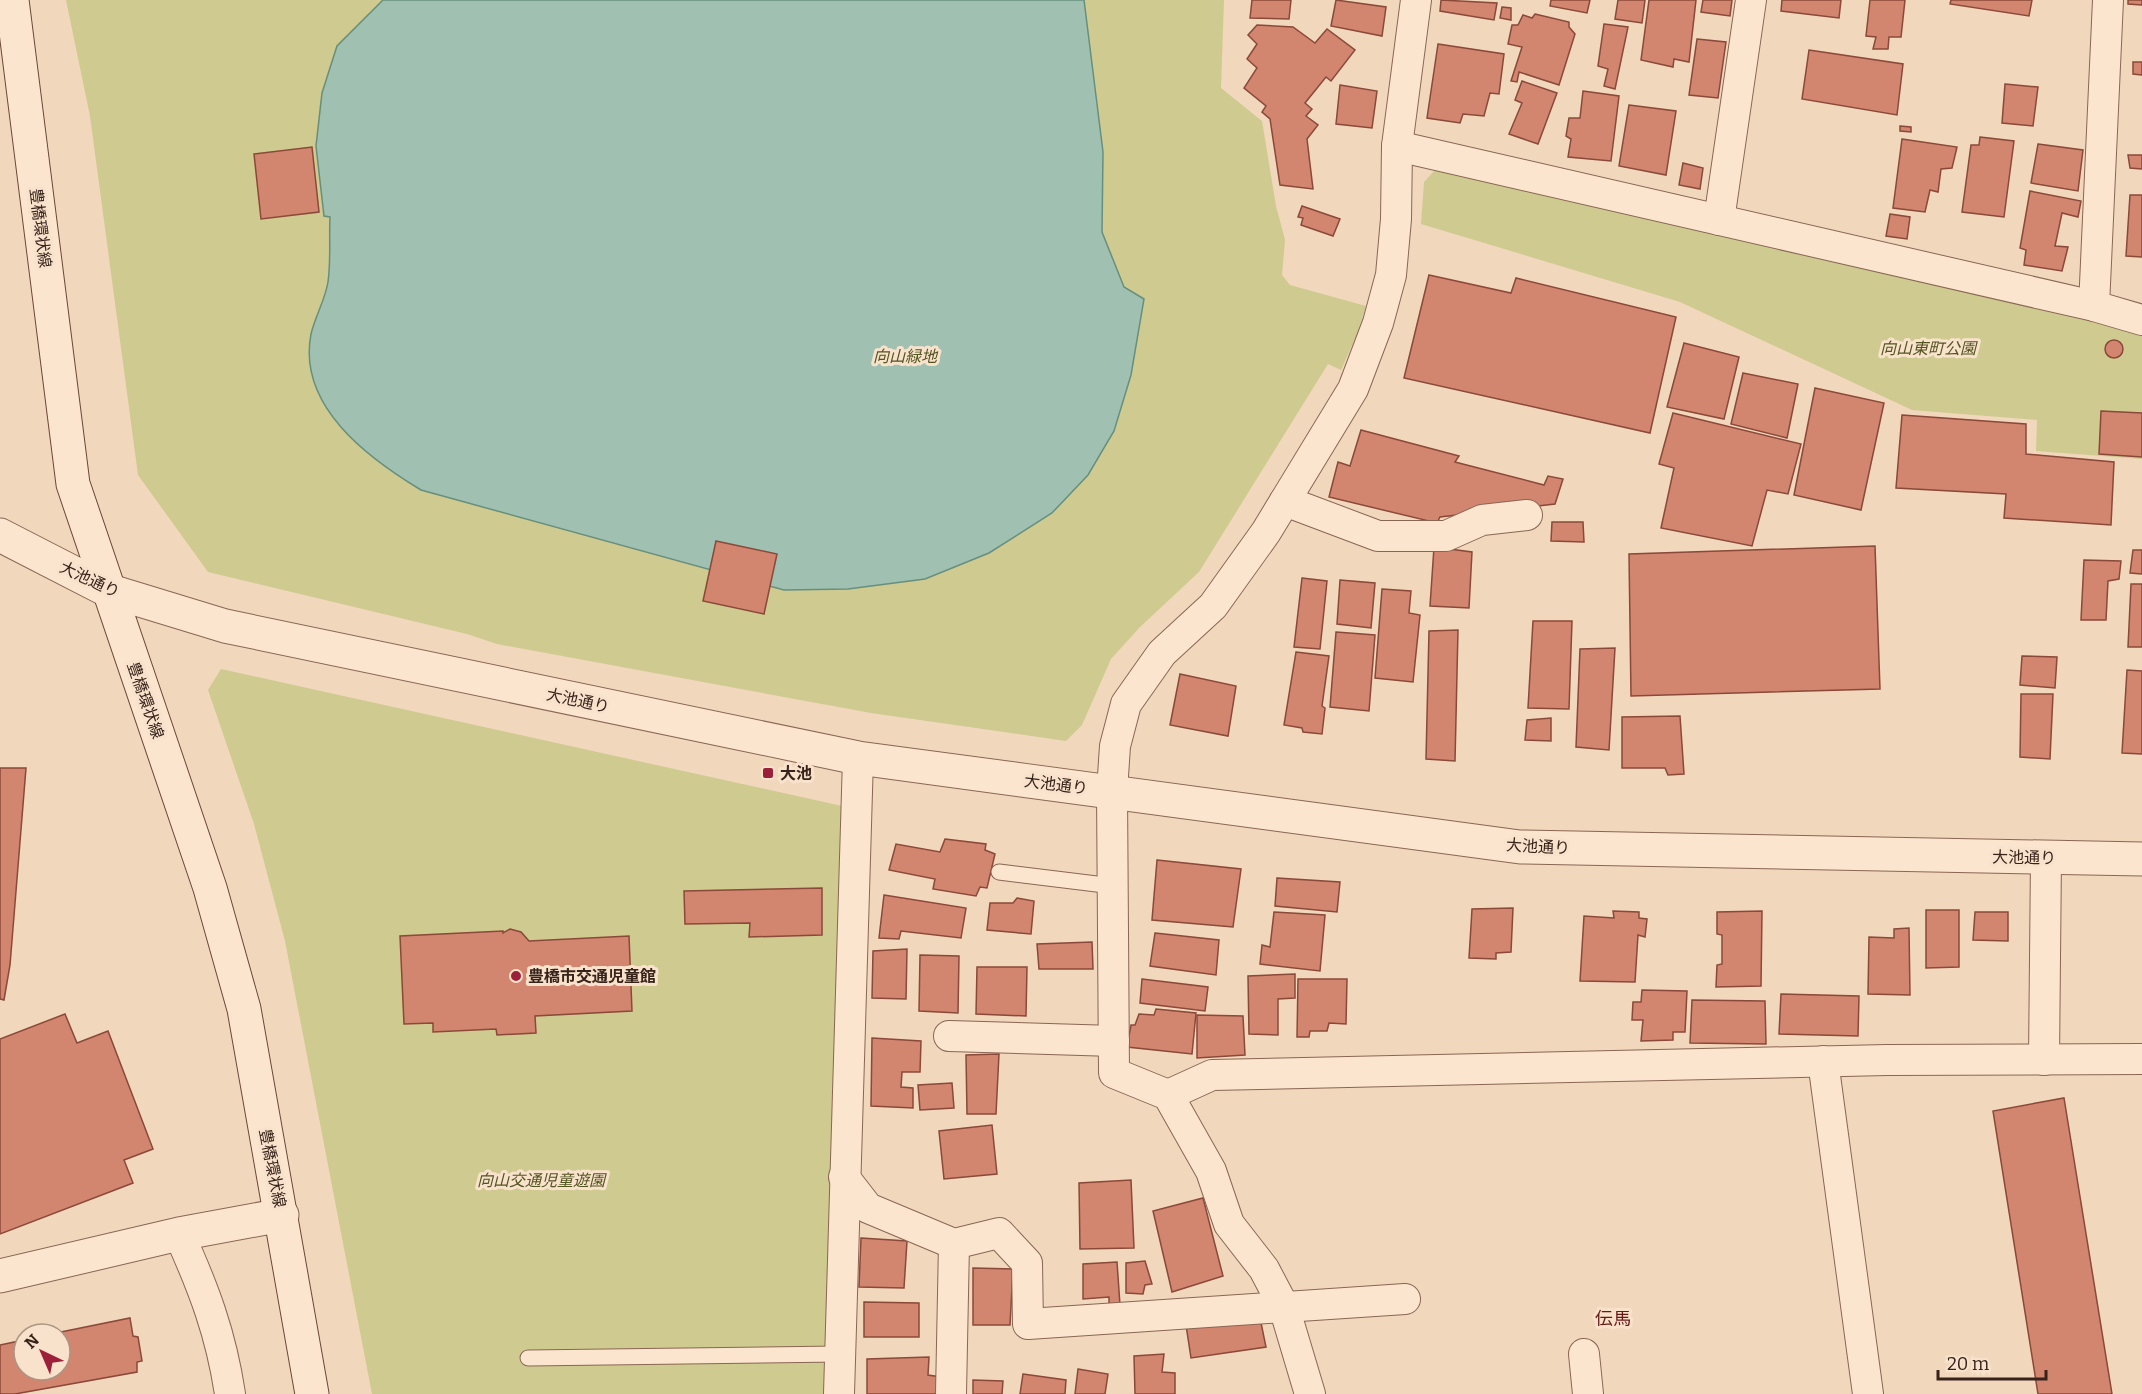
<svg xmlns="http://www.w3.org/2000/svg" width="2142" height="1394" viewBox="0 0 2142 1394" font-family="Bitter,'Noto Sans JP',serif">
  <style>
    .green { fill: #cfca90 }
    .water { fill: #a0c1b1; stroke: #678f7d; stroke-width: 1.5 }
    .building { fill: #d2856f; stroke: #8a4939; stroke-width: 1.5 }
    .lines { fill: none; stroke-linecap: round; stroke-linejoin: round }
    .service-casing { stroke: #896654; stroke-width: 17 }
    .minor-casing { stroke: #896654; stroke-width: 32 }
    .tertiary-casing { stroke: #896654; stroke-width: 35 }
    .secondary-casing { stroke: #6b4738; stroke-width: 35 }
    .service { stroke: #fbe5cf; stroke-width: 15 }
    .minor { stroke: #fbe5cf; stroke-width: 30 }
    .tertiary { stroke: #fbe5cf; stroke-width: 33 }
    .secondary { stroke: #fbe5cf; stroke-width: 33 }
    .poi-dot { fill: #9c203a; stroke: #f8e2cc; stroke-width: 2 }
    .labels { text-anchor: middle; stroke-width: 6; stroke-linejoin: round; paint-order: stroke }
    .street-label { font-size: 16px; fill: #37231a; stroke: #f8e2cc }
    .park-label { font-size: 16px; font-style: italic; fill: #525520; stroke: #f8e2cc }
    .poi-label { font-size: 16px; font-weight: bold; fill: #37231a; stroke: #f8e2cc; text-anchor: start }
    .neighbourhood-label { font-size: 18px; fill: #671817; stroke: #f8e2cc }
  </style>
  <rect width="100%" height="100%" fill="#f1d7bc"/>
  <!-- green -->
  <g class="green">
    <path d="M66,0H1224L1221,88L1262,121L1276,206L1285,240L1282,275L1290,285L1366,306L1358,332L1341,370L1328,364L1199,572L1140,627L1111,659L1082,725L1066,741L871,713L497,644L467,634L208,572L138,475L90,116Z"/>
    <path d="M1435,170L2142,333V459L2036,451L2037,420L1912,410L1680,302L1421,224L1424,182Z"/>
    <path d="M221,669L842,806L827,1394H372L285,941L254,824L208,690Z"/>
  </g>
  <!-- water -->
  <path class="water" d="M383,0H1084L1103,152L1102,232L1124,287L1144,299L1131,375L1114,431L1088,475L1052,513L989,553L925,579L848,589L784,590L421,490C368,458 297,406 311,334C315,317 325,300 328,282C331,261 329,238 330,217L324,216L316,146L322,93L337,46Z"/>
  <!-- building -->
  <g class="building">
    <path d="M1252,0H1291L1289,19L1250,18Z"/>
    <path d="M1336,0L1386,7L1382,36L1331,26Z"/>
    <path d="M1441,0L1497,3L1494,20L1440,11Z"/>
    <path d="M1551,0H1590L1587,13L1550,6Z"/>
    <path d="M1618,0H1645L1642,23L1615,19Z"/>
    <path d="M1649,0H1696L1689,62L1674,59L1673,67L1641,60Z"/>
    <path d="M1703,0H1732L1730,16L1701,12Z"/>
    <path d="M1782,0H1841L1839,18L1781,11Z"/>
    <path d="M1870,0H1905L1901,37H1889L1888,49H1873L1876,37L1866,36Z"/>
    <path d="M1951,0H2032L2029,16L1950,4Z"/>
    <path d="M2128,0H2142V5L2128,4Z"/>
    <path d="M1502,7L1511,8V20L1500,18Z"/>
    <path d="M1535,14L1569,22V27L1575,34L1559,85L1519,72L1517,82L1511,81L1522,47L1508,44L1512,25H1518L1523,15L1532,18Z"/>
    <path d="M1604,24L1628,27L1615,89L1604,86L1608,69L1598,66Z"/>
    <path d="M1257,25L1293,27L1315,43L1327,29L1355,50L1331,81L1326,77L1305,103L1312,109L1306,116L1318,125L1307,139L1313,189L1280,185L1270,119L1262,112L1266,106L1244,88L1257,68L1247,59L1257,44L1248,35Z"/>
    <path d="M1697,39L1726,42L1718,98L1689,95Z"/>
    <path d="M1438,44L1504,54L1499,94L1490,93L1484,116L1463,114L1460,123L1427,118Z"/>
    <path d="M1809,50L1903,64L1897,115L1802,99Z"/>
    <path d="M2133,62H2142V75L2133,74Z"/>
    <path d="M1522,81L1557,93L1538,144L1509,134L1522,103L1515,100Z"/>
    <path d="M2005,84L2038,87L2033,126L2002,123Z"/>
    <path d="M1340,85L1377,91L1372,128L1336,124Z"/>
    <path d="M1583,91L1619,96L1611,161L1568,157L1571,139L1566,136L1569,118H1580Z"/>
    <path d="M1629,105L1676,111L1666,175L1619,166Z"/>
    <path d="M1900,126L1911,127V132L1900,131Z"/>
    <path d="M1980,137L2014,141L2004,217L1962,212L1971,145H1979Z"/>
    <path d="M1902,139L1957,147L1952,168L1941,169L1938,192L1930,190L1925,212L1893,208Z"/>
    <path d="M2038,144L2083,150L2078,191L2031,183Z"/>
    <path d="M312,147L319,212L261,219L254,154Z"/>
    <path d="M2128,155H2142V169L2130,168Z"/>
    <path d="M1683,163L1703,168L1700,189L1679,185Z"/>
    <path d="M2030,191L2081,201L2078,217L2062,213L2055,246L2068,247L2062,271L2024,265L2026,250L2020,248Z"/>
    <path d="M2130,195H2142V257L2126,256Z"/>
    <path d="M1302,206L1340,219L1333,236L1301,225L1303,218L1298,217Z"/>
    <path d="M1890,214L1910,217L1907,239L1886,236Z"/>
    <path d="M1429,275L1511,293L1516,278L1676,317L1650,433L1404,378Z"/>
    <circle cx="2114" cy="349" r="9"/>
    <path d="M1684,343L1739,357L1724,419L1667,407Z"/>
    <path d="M1743,373L1798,384L1787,438L1731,424Z"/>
    <path d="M1815,388L1884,403L1861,510L1794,495Z"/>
    <path d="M2101,411L2142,413V457L2099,454Z"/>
    <path d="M1673,413L1801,444L1788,494L1767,490L1752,546L1661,528L1674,468L1659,464Z"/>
    <path d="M1902,415L2026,424V454L2114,462L2111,525L2004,518L2006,494L1896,488Z"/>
    <path d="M1361,430L1459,456L1455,462L1544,485L1548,476L1563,479L1555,504L1440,517L1437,523L1329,497L1338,462L1350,466Z"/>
    <path d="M1552,522H1583L1584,542L1551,541Z"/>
    <path d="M716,541L777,554L764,614L703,601Z"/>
    <path d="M1875,546L1880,689L1631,696L1629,554Z"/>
    <path d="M1434,547L1472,552L1469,608L1430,606Z"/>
    <path d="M2133,550H2142V574L2130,573Z"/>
    <path d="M2084,560L2121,561L2119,579L2108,581L2106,620H2081Z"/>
    <path d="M1302,578L1327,581L1320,649L1294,647Z"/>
    <path d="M1340,580L1375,583L1371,628L1337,624Z"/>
    <path d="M2131,584H2142V647H2128Z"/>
    <path d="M1382,589L1411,591L1409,613L1420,615L1413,682L1375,678Z"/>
    <path d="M1533,621H1572L1569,709L1528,708Z"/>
    <path d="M1458,630L1455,761L1426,759L1429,631Z"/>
    <path d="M1336,632L1375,635L1369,711L1330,707Z"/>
    <path d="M1615,648L1609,750L1576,747L1580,649Z"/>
    <path d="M1296,652L1329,656L1322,706L1325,708L1322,734L1303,732L1302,728L1284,725Z"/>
    <path d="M2022,656L2057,657L2055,688L2020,685Z"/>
    <path d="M2127,670L2142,671V754L2122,753Z"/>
    <path d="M1180,674L1236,686L1228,736L1170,725Z"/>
    <path d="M2021,694H2053L2050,759L2020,757Z"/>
    <path d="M1680,716L1684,774L1668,775L1665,768H1622V717Z"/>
    <path d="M1551,718V741L1525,740L1527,720Z"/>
    <path d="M0,768H26L10,965L4,1000L0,999Z"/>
    <path d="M945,839L986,844L985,850L995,854L987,888L980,887L976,896L933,889L935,879L889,870L896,844L940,852Z"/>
    <path d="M1157,860L1241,869L1233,927L1152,920Z"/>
    <path d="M1277,878L1340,882L1337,912L1275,906Z"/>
    <path d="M822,888V935L749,937L750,923L685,924L684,891Z"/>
    <path d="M884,895L966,908L961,938L901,931L899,939L879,938Z"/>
    <path d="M1017,898L1034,901L1031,934L987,930L990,903H1013Z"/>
    <path d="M1513,908L1511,952L1496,953V959L1469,958L1472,909Z"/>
    <path d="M1926,910H1959V967L1926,968Z"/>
    <path d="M1613,911L1639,912V918L1647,919L1645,937L1638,935L1635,982L1580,981L1584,916L1614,918Z"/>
    <path d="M1762,911L1761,986L1716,987L1717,965L1722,964V935L1717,934V912Z"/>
    <path d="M1274,912L1325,915L1320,971L1260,964L1262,945L1270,947Z"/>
    <path d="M1975,912H2008V941L1973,940Z"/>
    <path d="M1909,928L1910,995L1868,994L1869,937L1894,938V929Z"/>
    <path d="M510,929L521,932L529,941L629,936L632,1011L535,1016L536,1033L497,1035L496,1029L433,1032V1023L404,1024L400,936L503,931V933Z"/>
    <path d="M1155,933L1219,940L1216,975L1150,966Z"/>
    <path d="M1092,942L1093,969H1039L1037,944Z"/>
    <path d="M907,949L906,999L872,998L873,951Z"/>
    <path d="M920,955L959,956L958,1013L919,1011Z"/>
    <path d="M977,967H1027L1026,1016L976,1014Z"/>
    <path d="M1295,974V998L1278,999V1035L1249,1034L1248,976Z"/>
    <path d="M1142,979L1208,987L1205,1011L1140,1003Z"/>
    <path d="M1298,979H1347L1346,1024L1329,1023L1327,1031H1310L1309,1037H1297Z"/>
    <path d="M1642,990L1687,991L1685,1032H1673V1040L1641,1041L1643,1020H1632L1633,1002H1641Z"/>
    <path d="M1781,994L1859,996L1858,1036L1779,1034Z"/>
    <path d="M1692,1000L1765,1001L1766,1044L1690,1043Z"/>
    <path d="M1156,1009L1196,1013L1192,1054L1127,1047L1131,1025H1135L1139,1014L1154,1015Z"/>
    <path d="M65,1014L77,1043L108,1031L153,1149L124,1160L133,1183L0,1234V1039Z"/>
    <path d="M1197,1015L1243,1016L1245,1055L1197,1058Z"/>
    <path d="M872,1038L921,1041L920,1072H902L901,1087L913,1088V1108L871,1106Z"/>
    <path d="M999,1054L996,1114H967L966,1055Z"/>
    <path d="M952,1083L954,1108L920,1110L918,1085Z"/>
    <path d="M2064,1098L2112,1394H2038L1993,1111Z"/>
    <path d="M992,1125L997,1174L944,1179L939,1131Z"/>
    <path d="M1131,1180L1134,1248L1080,1249L1079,1183Z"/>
    <path d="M1203,1198L1223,1276L1172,1292L1153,1211Z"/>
    <path d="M861,1238L907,1241L904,1288L859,1287Z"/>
    <path d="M1145,1261L1152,1284L1145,1285L1143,1294L1126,1293V1263Z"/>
    <path d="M1117,1262L1120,1305H1109V1297L1083,1299V1264Z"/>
    <path d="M973,1268L1013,1269L1010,1325H973Z"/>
    <path d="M864,1302L919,1303V1337H864Z"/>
    <path d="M1259,1313L1266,1347L1191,1358L1186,1325Z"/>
    <path d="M130,1318L133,1336L138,1337L142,1361L137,1362V1372L15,1394H0V1345L24,1340V1370H60V1334H51Z"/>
    <path d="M1164,1354L1162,1372L1175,1373V1394H1135L1134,1356Z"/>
    <path d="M929,1357L928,1375L941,1377L939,1394H867V1359Z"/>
    <path d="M1078,1369L1108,1374L1105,1394H1075Z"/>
    <path d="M1023,1374L1066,1380L1065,1394H1020Z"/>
    <path d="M973,1380L1003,1381L1002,1394H973Z"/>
  </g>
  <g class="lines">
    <defs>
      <g id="service">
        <path d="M999,872L1113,886"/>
        <path d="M528,1358L839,1354"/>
      </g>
      <g id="minor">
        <path d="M1397,146L2094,306L2142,320"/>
        <path d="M1719,220L1751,0"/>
        <path d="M2094,306L2108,0"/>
        <path d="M1285,501L1378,536H1446L1482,520L1527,515"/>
        <path d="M949,1036L1114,1041"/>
        <path d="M2044,1060L2046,857"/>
        <path d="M1823,1061L1868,1394"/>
        <path d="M1168,1095L1212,1075L1887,1060L2142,1059"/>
        <path d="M844,1177L868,1208L954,1244L999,1233L1027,1263L1028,1324L1405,1299"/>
        <path d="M179,1234C204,1289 221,1334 230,1394"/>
        <path d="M1584,1354L1588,1394"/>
        <path d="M839,1394L858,758"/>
        <path d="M951,1394L954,1244"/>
        <path d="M1310,1394L1284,1307L1264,1269L1229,1224L1211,1171L1168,1095L1114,1073L1112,791L1115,746L1126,704L1162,653L1213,606L1266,532L1353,389L1378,323L1391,275L1396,219L1397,146L1416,0"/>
      </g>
      <g id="tertiary">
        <path d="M0,535L107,590L225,626L858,758L1520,847L2142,859"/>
        <path d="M0,1276L179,1234L282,1215"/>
      </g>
      <path id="secondary" d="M12,0L73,484L210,888L244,1009L312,1394"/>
    </defs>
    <!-- service casing -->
    <use href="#service" class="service-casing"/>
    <!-- minor casing -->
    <use href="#minor" class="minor-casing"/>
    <!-- tertiary casing -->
    <use href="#tertiary" class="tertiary-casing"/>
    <!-- secondary casing -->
    <use href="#secondary" class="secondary-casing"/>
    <!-- service -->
    <use href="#service" class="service"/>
    <!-- minor -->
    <use href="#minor" class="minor"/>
    <!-- tertiary -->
    <use href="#tertiary" class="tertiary"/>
    <!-- secondary -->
    <use href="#secondary" class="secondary"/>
  </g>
  <!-- markers -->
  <g class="poi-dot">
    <rect x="762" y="767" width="12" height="12" rx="3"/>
    <circle cx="516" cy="976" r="6"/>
  </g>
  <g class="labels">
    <!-- street labels -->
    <g class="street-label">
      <text transform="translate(41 228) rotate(83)" y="6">豊橋環状線</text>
      <text transform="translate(90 579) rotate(25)" y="6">大池通り</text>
      <text transform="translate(146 700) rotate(71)" y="6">豊橋環状線</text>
      <text transform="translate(578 700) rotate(12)" y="6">大池通り</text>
      <text transform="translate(1056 784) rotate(7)" y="6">大池通り</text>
      <text transform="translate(1538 846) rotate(3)" y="6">大池通り</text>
      <text transform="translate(2024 857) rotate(1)" y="6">大池通り</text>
      <text transform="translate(273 1168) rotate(79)" y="6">豊橋環状線</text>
    </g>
    <!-- park labels -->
    <g class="park-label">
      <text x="1928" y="354">向山東町公園</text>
      <text x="905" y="362">向山緑地</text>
      <text x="541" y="1186">向山交通児童遊園</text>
    </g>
    <!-- poi labels -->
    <g class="poi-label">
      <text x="780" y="779">大池</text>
      <text x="528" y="982">豊橋市交通児童館</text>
    </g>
    <!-- neighbourhood labels -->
    <g class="neighbourhood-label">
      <text x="1613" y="1325">伝馬</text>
    </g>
  </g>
  <!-- north arrow -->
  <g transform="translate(42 1352) rotate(316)"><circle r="28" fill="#f8e2cc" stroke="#ab9685" stroke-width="1.5"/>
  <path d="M0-4.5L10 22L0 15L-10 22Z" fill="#9c203a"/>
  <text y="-9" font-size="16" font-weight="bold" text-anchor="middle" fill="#37231a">N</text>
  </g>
  <!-- scale -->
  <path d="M1938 1370v9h108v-9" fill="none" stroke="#37231a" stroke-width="3"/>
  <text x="1947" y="1370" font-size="18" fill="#37231a" stroke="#f8e2cc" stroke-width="4.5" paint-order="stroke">20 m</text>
</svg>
